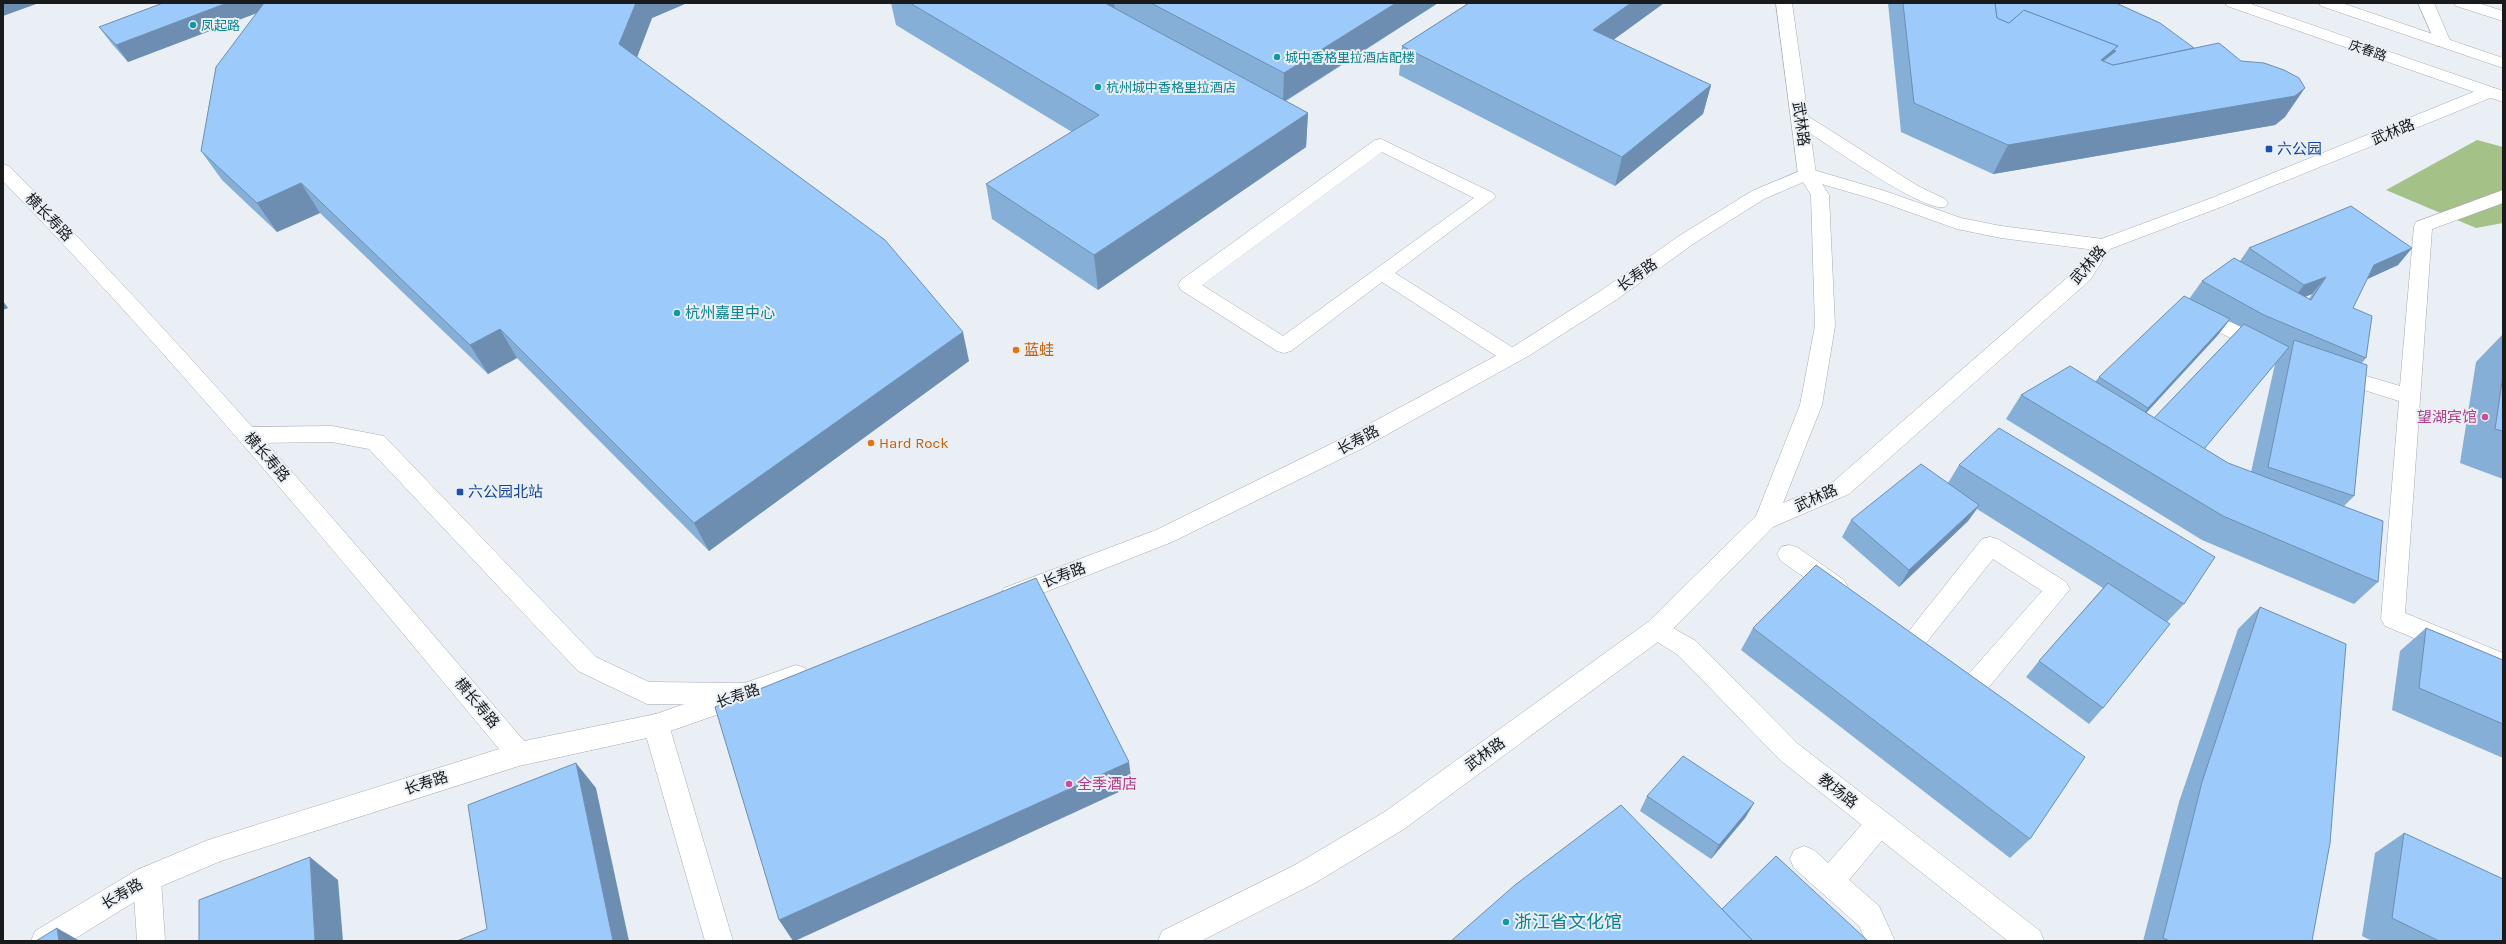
<svg xmlns="http://www.w3.org/2000/svg" width="2506" height="944" viewBox="0 0 2506 944" font-family="Karla,'Noto Sans SC',sans-serif">
  <style>
    .forest { fill: #a4c188 }
    .lines { fill: none; stroke-linecap: round; stroke-linejoin: round }
    .service-casing { stroke: #a7acb2; stroke-width: 1 }
    .minor-casing { stroke: #a7acb2; stroke-width: 1 }
    .tertiary-casing { stroke: #a7acb2; stroke-width: 1 }
    .primary-casing { stroke: #a7acb2; stroke-width: 1 }
    .service { fill: #fff; fill-rule: evenodd }
    .minor { fill: #fff; fill-rule: evenodd }
    .tertiary { fill: #fff; fill-rule: evenodd }
    .primary { fill: #fff; fill-rule: evenodd }
    .wall { fill: #86afd8; fill-rule: evenodd }
    .shaded-wall { fill: #6d8eb0 }
    .building { fill: #9ccbfb; stroke: #6d8eb0 }
    .culture-dot { fill: #0f9aa8; stroke: #e9eff5; stroke-width: 1.5 }
    .transit-dot { fill: #1a4fb4; stroke: #e9eff5; stroke-width: 1.5 }
    .food-dot { fill: #e8710a; stroke: #e9eff5; stroke-width: 1.5 }
    .hotel-dot { fill: #d1479c; stroke: #e9eff5; stroke-width: 1.5 }
    .labels { text-anchor: middle; stroke-width: 4; stroke-linejoin: round; paint-order: stroke }
    .far-culture-label { font-size: 13px; fill: #0d838f; stroke: #e9eff5; text-anchor: start }
    .far-street-label { font-size: 13px; fill: #191a1c; stroke: #e9eff5 }
    .street-label { font-size: 15px; fill: #191a1c; stroke: #e9eff5 }
    .transit-label { font-size: 15px; fill: #164399; stroke: #e9eff5; text-anchor: start }
    .culture-label { font-size: 15px; fill: #0d838f; stroke: #e9eff5; text-anchor: start }
    .food-label { font-size: 15px; fill: #c56008; stroke: #e9eff5; text-anchor: start }
    .hotel-label { font-size: 15px; fill: #b23c85; stroke: #e9eff5; text-anchor: end }
    .near-culture-label { font-size: 18px; fill: #0d838f; stroke: #e9eff5; text-anchor: start }
  </style>
  <rect width="100%" height="100%" fill="#e9eff5"/>
  <!-- forest -->
  <path class="forest" d="M2477,140L2503,147V223L2476,228L2386,190Z"/>
  <g class="lines">
    <defs>
      <g id="service">
        <path d="M2454,3H2478L2503,11V21L2456,6Z"/>
        <path d="M1381,139L1493,193L1496,197L1395,273L1518,351L1521,356L1518,361L1511,363L1504,361L1382,282L1291,351L1284,353L1277,351L1181,290L1178,285L1181,280L1375,140ZM1382,152L1474,198L1283,336L1202,285Z"/>
        <path d="M2503,190V203L2432,229L2405,613L2503,653V675L2385,626L2381,619L2399,401L2329,379L2326,374L2329,369L2336,367L2400,386L2414,226L2416,222Z"/>
        <path d="M2197,307L2271,340L2274,345L2271,350L2264,352L2257,350L2190,319L2187,314L2190,309Z"/>
        <path d="M332,426L384,436L596,657L649,682L743,683L752,686L756,694L752,702L743,705L647,704L578,671L369,449L332,442L248,443L240,441L237,435L240,429L248,427Z"/>
        <path d="M1990,537L1998,539L2066,582L2070,589L1984,693L1975,696L1966,693L1963,685L1966,677L2042,591L1993,559L1922,648L1913,651L1904,648L1901,641L1982,539Z"/>
        <path d="M1789,545L1797,547L1844,580L1848,587L1844,594L1836,597L1828,594L1781,561L1777,554L1781,547Z"/>
        <path d="M656,714L665,717L669,725L733,941H705L643,725L647,717Z"/>
        <path d="M1880,811L1889,814L1893,823L1889,832L1849,880L1879,906L1895,941H1866L1859,926L1794,868L1790,859L1794,850L1804,846L1814,850L1828,863L1871,814Z"/>
        <path d="M147,866L157,870L161,879L165,941H137L133,879L137,870Z"/>
      </g>
      <g id="minor">
        <path d="M2418,3H2434L2451,43L2449,46H2437Z"/>
        <path d="M1800,114L1806,115L1918,186L1945,199L1948,203L1945,207C1923,213 1819,138 1794,123L1791,119L1794,115Z"/>
        <path d="M3,164L9,166C190,350 357,545 524,741L656,714L796,665L805,668L808,676L805,684L656,736L519,766L221,861L157,888L71,941H31L35,931L137,870L208,840L499,749C338,555 178,362 3,181Z"/>
        <path d="M1807,168L1885,191L1961,218L2001,226L2103,239L2110,241L2112,245L2110,249L2103,251L2001,238L1957,229L1873,199L1808,180L1764,199L1693,244L1616,300L1530,355L1361,449L1172,542L1020,602L1012,605L1004,602L1000,595L1004,588L1156,530L1345,437L1516,345L1602,290L1679,236L1752,191Z"/>
        <path d="M1657,619L1696,641L1798,744L2040,931L2044,941H2008L1780,760L1678,655L1648,636L1645,629L1648,622Z"/>
      </g>
      <path id="tertiary" d="M1776,3H1792L1816,174L1829,195L1835,326L1822,405L1783,503L1833,482L2076,270L2096,241L2209,199L2483,88H2495L2497,92L2495,96L2221,207L2110,249L2090,280L1849,494L1773,527L1666,636L1404,829L1315,883L1201,941H1158L1162,931L1295,865L1386,811L1648,622L1756,516L1800,405L1815,326L1811,195L1798,174Z"/>
      <g id="primary">
        <path d="M2225,3H2248L2503,91V102L2227,6Z"/>
        <path d="M2319,3H2342L2503,58V68L2321,6Z"/>
      </g>
    </defs>
    <!-- service casing -->
    <use href="#service" class="service-casing"/>
    <!-- minor casing -->
    <use href="#minor" class="minor-casing"/>
    <!-- tertiary casing -->
    <use href="#tertiary" class="tertiary-casing"/>
    <!-- primary casing -->
    <use href="#primary" class="primary-casing"/>
    <!-- service -->
    <use href="#service" class="service"/>
    <!-- minor -->
    <use href="#minor" class="minor"/>
    <!-- tertiary -->
    <use href="#tertiary" class="tertiary"/>
    <!-- primary -->
    <use href="#primary" class="primary"/>
  </g>
  <!-- wall -->
  <g class="wall">
    <path d="M163,3H687L652,18L637,57L969,361L709,551L517,358L488,374L320,213L277,232L222,180L201,151L257,13L128,62L112,44L99,27Z"/>
    <path d="M891,3H1438L1286,101L1308,113L1306,147L1098,290L992,219L986,184L1072,132L896,25Z"/>
    <path d="M1469,3H1664L1613,40L1711,85L1703,114L1615,186L1399,75L1402,46Z"/>
    <path d="M1888,3H2116L2285,117L2275,125L1993,174L1901,132Z"/>
    <path d="M2249,248H2412L2398,265L2367,279L2353,308L2366,358L2362,363L2354,496L2344,506L2378,582L2354,604L2202,540L2006,419L2021,395L2095,382L2099,377L2189,299L2202,281L2240,261ZM2312,294L2309,299L2305,297ZM2229,321L2241,327L2154,418L2146,413L2217,336ZM2275,364L2251,472L2228,463L2204,449Z"/>
    <path d="M2503,334V479L2460,463L2476,362Z"/>
    <path d="M1959,465L2184,604L2167,622L2103,708L2089,724L2026,677L2039,661L2103,588L1977,509L1968,521L1899,587L1842,537L1851,520L1948,483Z"/>
    <path d="M2260,607L2312,941H2143L2179,802L2238,629Z"/>
    <path d="M1753,628L2030,839L2010,858L1741,650Z"/>
    <path d="M2426,628L2503,660V758L2392,710L2400,651Z"/>
    <path d="M1647,796L1754,803L1745,818L1711,859L1640,811Z"/>
    <path d="M2404,833L2503,941H2372L2362,936L2375,853Z"/>
  </g>
  <!-- shaded-wall -->
  <g class="shaded-wall">
    <path d="M3,3H39L3,16Z"/>
    <path d="M227,3H273L275,6L128,62L116,45Z"/>
    <path d="M636,3H687L652,18L631,73L619,44Z"/>
    <path d="M1086,3H1114L1115,11Z"/>
    <path d="M1396,3H1438L1283,102L1284,73Z"/>
    <path d="M1631,3H1664L1587,59L1593,30Z"/>
    <path d="M2118,46L2106,68L2101,60Z"/>
    <path d="M1711,85L1703,114L1615,186L1622,157Z"/>
    <path d="M2305,88L2285,117L2275,125L1993,174L2008,145Z"/>
    <path d="M1308,113L1306,147L1098,290L1094,255Z"/>
    <path d="M301,183L320,213L277,232L257,203Z"/>
    <path d="M2412,248L2398,265L2359,283L2374,265Z"/>
    <path d="M2326,277L2312,294L2290,303L2304,285Z"/>
    <path d="M3,301L8,308L3,310Z"/>
    <path d="M2230,319L2217,336L2135,425L2148,408Z"/>
    <path d="M500,329L517,358L488,374L470,345Z"/>
    <path d="M963,332L969,361L709,551L694,523Z"/>
    <path d="M1979,505L1968,521L1899,587L1909,570Z"/>
    <path d="M1129,762L1132,786L795,941H793L779,920Z"/>
    <path d="M576,763L596,788L629,941H613Z"/>
    <path d="M1754,803L1745,818L1711,859L1719,845Z"/>
    <path d="M310,857L338,880L343,941H315Z"/>
    <path d="M57,928L80,941H59Z"/>
  </g>
  <!-- building -->
  <g class="building">
    <path d="M163,3H227L116,45L99,27Z"/>
    <path d="M264,3H636L619,44L885,240L963,332L694,523L500,329L470,345L301,183L257,203L201,151L216,67Z"/>
    <path d="M910,3H1105L1308,113L1094,255L986,184L1099,115Z"/>
    <path d="M1151,3H1396L1284,73Z"/>
    <path d="M1469,3H1631L1593,30L1711,85L1622,157L1402,46Z"/>
    <path d="M1903,3H1995L1997,18L2009,23L2024,10L2118,46L2101,60L2113,65L2219,43L2241,61L2264,63L2284,70L2299,78L2305,88L2295,96L2008,145L1914,103Z"/>
    <path d="M1995,3H2116L2160,23L2194,48L2113,65L2103,61L2116,51L2113,50L2118,46L2024,10L2009,23L1997,18Z"/>
    <path d="M2351,206L2412,248L2374,265L2353,308L2372,316L2366,358L2264,315L2202,281L2234,258L2311,300L2326,277L2304,285L2249,248Z"/>
    <path d="M2184,296L2230,319L2148,408L2099,377Z"/>
    <path d="M2244,324L2289,347L2204,449L2154,418Z"/>
    <path d="M2294,340L2367,365L2354,496L2268,467Z"/>
    <path d="M2070,366L2228,463L2383,521L2378,582L2223,516L2021,395Z"/>
    <path d="M2503,375V431L2495,429Z"/>
    <path d="M1999,428L2215,557L2184,604L1959,465Z"/>
    <path d="M1921,464L1979,505L1909,570L1851,520Z"/>
    <path d="M1816,565L2085,757L2030,839L1753,628Z"/>
    <path d="M1036,578L1129,762L779,920L715,707Z"/>
    <path d="M2108,583L2170,624L2103,708L2039,661Z"/>
    <path d="M2260,607L2346,644L2330,843L2312,941H2170L2163,938L2202,782Z"/>
    <path d="M2426,628L2503,660V724L2419,688Z"/>
    <path d="M1683,756L1754,803L1719,845L1647,796Z"/>
    <path d="M576,763L613,941H457L487,929L468,805Z"/>
    <path d="M1621,805L1753,941H1451L1515,885Z"/>
    <path d="M2404,833L2503,879V941H2439L2392,918Z"/>
    <path d="M1776,856L1868,941H1753L1722,909Z"/>
    <path d="M310,857L315,941H199V900Z"/>
    <path d="M57,928L59,941H36Z"/>
  </g>
  <!-- markers -->
  <g class="culture-dot">
    <circle cx="193" cy="25" r="4"/>
    <circle cx="1277" cy="57" r="4"/>
    <circle cx="1098" cy="87" r="4"/>
    <circle cx="677" cy="313" r="4"/>
    <circle cx="1506" cy="922" r="4"/>
  </g>
  <g class="transit-dot">
    <rect x="2265" y="145" width="8" height="8" rx="2"/>
    <rect x="456" y="488" width="8" height="8" rx="2"/>
  </g>
  <g class="food-dot">
    <circle cx="1016" cy="350" r="4"/>
    <circle cx="871" cy="443" r="4"/>
  </g>
  <g class="hotel-dot">
    <circle cx="2485" cy="417" r="4"/>
    <circle cx="1069" cy="784" r="4"/>
  </g>
  <g class="labels">
    <!-- far-culture labels -->
    <g class="far-culture-label">
      <text x="201" y="30">凤起路</text>
      <text x="1285" y="62">城中香格里拉酒店配楼</text>
      <text x="1106" y="92">杭州城中香格里拉酒店</text>
    </g>
    <!-- far-street labels -->
    <g class="far-street-label">
      <text transform="translate(2368 50) rotate(19)" y="5">庆春路</text>
    </g>
    <!-- street labels -->
    <g class="street-label">
      <text transform="translate(1801 124) rotate(82)" y="5">武林路</text>
      <text transform="translate(2393 132) rotate(-22)" y="5">武林路</text>
      <text transform="translate(49 217) rotate(46)" y="5">横长寿路</text>
      <text transform="translate(2088 265) rotate(-49)" y="5">武林路</text>
      <text transform="translate(1637 275) rotate(-35)" y="5">长寿路</text>
      <text transform="translate(1358 440) rotate(-28)" y="5">长寿路</text>
      <text transform="translate(267 457) rotate(49)" y="5">横长寿路</text>
      <text transform="translate(1816 498) rotate(-24)" y="5">武林路</text>
      <text transform="translate(1064 575) rotate(-21)" y="5">长寿路</text>
      <text transform="translate(738 696) rotate(-19)" y="5">长寿路</text>
      <text transform="translate(477 703) rotate(50)" y="5">横长寿路</text>
      <text transform="translate(1485 754) rotate(-36)" y="5">武林路</text>
      <text transform="translate(426 783) rotate(-18)" y="5">长寿路</text>
      <text transform="translate(1838 791) rotate(38)" y="5">教场路</text>
      <text transform="translate(122 894) rotate(-31)" y="5">长寿路</text>
    </g>
    <!-- transit labels -->
    <g class="transit-label">
      <text x="2277" y="154">六公园</text>
      <text x="468" y="497">六公园北站</text>
    </g>
    <!-- culture labels -->
    <g class="culture-label">
      <text x="685" y="318">杭州嘉里中心</text>
    </g>
    <!-- food labels -->
    <g class="food-label">
      <text x="1024" y="355">蓝蛙</text>
      <text x="879" y="448">Hard Rock</text>
    </g>
    <!-- hotel labels -->
    <g class="hotel-label">
      <text x="2477" y="422">望湖宾馆</text>
      <text x="1077" y="789" text-anchor="start">全季酒店</text>
    </g>
    <!-- near-culture labels -->
    <g class="near-culture-label">
      <text x="1514" y="928">浙江省文化馆</text>
    </g>
  </g>
  <!-- border -->
  <rect width="2506" height="944" fill="none" stroke="#191a1c" stroke-width="8"/>
</svg>
